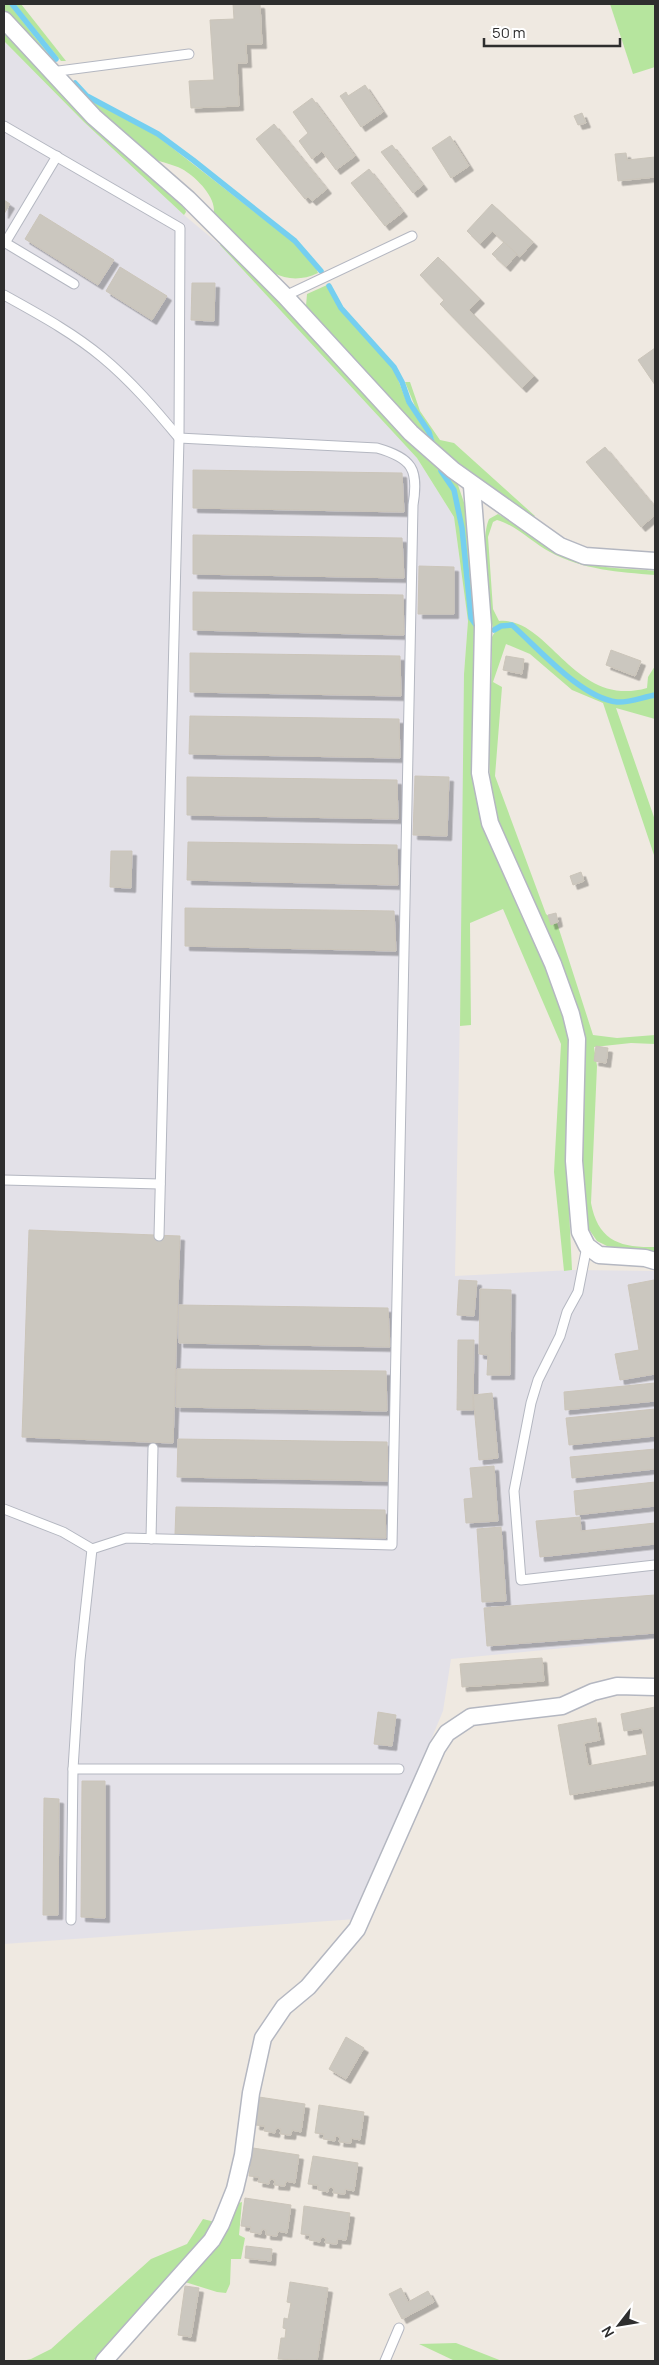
<svg xmlns="http://www.w3.org/2000/svg" width="659" height="2365" viewBox="0 0 659 2365" font-family="Manrope,sans-serif">
  <style>
    .industrial { fill: #e3e1e8 }
    .green { fill: #b6e59e }
    .lines { fill: none; stroke-linecap: round; stroke-linejoin: round }
    .stream { stroke: #75cff0; stroke-width: 5.5 }
    .building { fill: #cbc7bf; stroke: #cbc5ba; filter: url(#shadow) }
    .service-casing { stroke: #b4b7c1; stroke-width: 11 }
    .minor-casing { stroke: #b4b7c1; stroke-width: 19 }
    .service { stroke: #fff; stroke-width: 9 }
    .minor { stroke: #fff; stroke-width: 16 }
  </style>
  <defs>
    <filter id="shadow"><feDropShadow dx="4.5" dy="4.5" stdDeviation="0" flood-color="#0004"/></filter>
  </defs>
  <rect width="100%" height="100%" fill="#efe9e1"/>
  <!-- industrial -->
  <path class="industrial" d="M4,41L84,122L184,215L220,245L417,458L454,517L468,621L464,674V798L455,1276L572,1270L655,1271V1639L451,1659L443,1711L356,1919L4,1944Z"/>
  <!-- green -->
  <g class="green">
    <path d="M4,4H9L54,61L49,62L42,56L4,12Z"/>
    <path d="M15,4H21L66,61H61Z"/>
    <path d="M610,4H655V67L633,74Z"/>
    <path d="M4,33L89,123L184,205L186,212L184,215L84,122L4,41Z"/>
    <path d="M77,93L157,136L297,245L314,263L318,273C272,295 241,245 213,215C219,199 195,176 182,169C173,164 162,163 152,158Z"/>
    <path d="M224,243L395,427L439,468L454,490L461,528L470,618L478,628L472,617L463,528L455,490L442,471L458,485L472,526L480,627L475,795L490,843L537,945L571,1037L566,1148L572,1270L564,1271L554,1172L561,1044L503,909L470,923L471,1025L460,1026L464,674L468,621L454,517L417,458L220,245Z"/>
    <path d="M327,285L339,308L394,369L407,403L428,434L432,446L313,317L306,306L307,294Z"/>
    <path d="M405,382H410L420,411L440,440L454,443L535,516L528,520L438,453L431,431L419,416Z"/>
    <path d="M498,514C528,531 553,554 586,563C609,570 632,568 655,571V575C619,572 583,570 550,552C534,544 514,524 497,520L493,522L488,537L493,609L499,621C549,616 574,709 647,688L648,677L655,666V693C644,696 629,702 617,700C582,697 538,647 513,623L501,625L493,629C489,602 479,543 489,519Z"/>
    <path d="M512,626C539,652 578,699 617,703C629,705 644,699 655,696V719L616,708L655,820V858L603,703L572,690L530,654L506,644L493,682L502,687L495,776L546,914L557,923L593,1035L617,1038L655,1035V1044L631,1043L594,1047L597,1066L591,1203C598,1240 619,1248 655,1247V1255L623,1251L607,1246L597,1241L588,1228L585,1217L582,1161L585,1042L497,821C482,762 493,697 492,637C496,628 503,627 512,626Z"/>
    <path d="M242,2202L239,2235L245,2238L241,2259H231L230,2284L226,2293L217,2292L185,2282L179,2291L115,2361H109L216,2243L239,2203Z"/>
    <path d="M203,2219L215,2222L195,2249L93,2361H22L31,2359L51,2349L151,2259L187,2244Z"/>
    <path d="M456,2343L502,2361H455L419,2344Z"/>
  </g>
  <g class="lines">
    <!-- stream -->
    <g class="stream">
      <path d="M12,4L56,59"/>
      <path d="M75,83L87,96L158,134L193,160L295,241L321,271"/>
      <path d="M329,286L341,308L394,367L402,382L409,402L429,432L433,446"/>
      <path d="M441,471L454,490L462,528L471,618L478,628"/>
      <path d="M494,630L501,626L512,625C538,648 581,698 617,702C629,703 643,697 655,695"/>
    </g>
  </g>
  <!-- building -->
  <g class="building">
    <path d="M233,4H260L262,44H246L247,63H237L239,106L191,108L189,81L214,80L210,20L234,19Z"/>
    <path d="M365,85L383,112L361,127L340,96L346,92L348,96Z"/>
    <path d="M312,98L355,156L336,170L322,151L312,159L299,141L308,133L293,112Z"/>
    <path d="M582,113L586,123L578,125L574,116Z"/>
    <path d="M274,124L327,189L312,201L308,197L305,199L256,139Z"/>
    <path d="M450,136L469,166L451,178L432,148Z"/>
    <path d="M392,145L423,185L413,193L381,152Z"/>
    <path d="M626,153L627,160L655,157V177L618,181L615,154Z"/>
    <path d="M369,169L403,212L385,226L351,183Z"/>
    <path d="M4,200L10,204L4,214Z"/>
    <path d="M492,204L533,242L520,257L492,231L480,244L467,231Z"/>
    <path d="M40,214L114,260L98,285L25,239Z"/>
    <path d="M504,242L517,254L506,267L492,254Z"/>
    <path d="M438,257L480,299L469,310L534,376L522,388L440,304L444,300L420,275Z"/>
    <path d="M120,267L167,296L152,320L106,291Z"/>
    <path d="M192,283H215L214,321L191,320Z"/>
    <path d="M655,348V385L638,360Z"/>
    <path d="M605,447L655,507V515L641,527L586,462Z"/>
    <path d="M193,470L402,473L404,512L193,508Z"/>
    <path d="M193,535L402,538L404,578L193,574Z"/>
    <path d="M419,566L454,567V614H418Z"/>
    <path d="M193,592L403,595L404,635L193,630Z"/>
    <path d="M611,650L641,661L635,676L606,665Z"/>
    <path d="M190,653L400,656L401,696L190,692Z"/>
    <path d="M506,656L524,659L522,674L503,670Z"/>
    <path d="M190,716L399,719L400,758L189,754Z"/>
    <path d="M415,776L449,777L447,836L413,835Z"/>
    <path d="M187,777L397,780L398,819L187,815Z"/>
    <path d="M188,842L397,845L398,885L187,880Z"/>
    <path d="M111,851H132L131,888L110,887Z"/>
    <path d="M581,872L584,881L573,885L570,876Z"/>
    <path d="M185,908L394,911L396,951L185,946Z"/>
    <path d="M556,913L558,922L551,925L548,915Z"/>
    <path d="M596,1046L608,1048L606,1063L594,1061Z"/>
    <path d="M29,1230L180,1236L173,1443L22,1437Z"/>
    <path d="M459,1280L477,1281L474,1316L457,1315Z"/>
    <path d="M654,1280L655,1374L620,1380L615,1354L639,1350L628,1285Z"/>
    <path d="M480,1289L511,1290L510,1375H487L488,1355L479,1354Z"/>
    <path d="M179,1305L388,1308L390,1347L179,1343Z"/>
    <path d="M458,1340H474L473,1410H457Z"/>
    <path d="M177,1369L386,1371L387,1411L176,1407Z"/>
    <path d="M655,1383V1401L565,1410L564,1392Z"/>
    <path d="M492,1393L498,1458L479,1460L473,1395Z"/>
    <path d="M655,1409V1436L569,1445L566,1418Z"/>
    <path d="M178,1439L387,1442L388,1481L177,1477Z"/>
    <path d="M655,1449V1469L572,1478L570,1457Z"/>
    <path d="M494,1466L498,1521L466,1523L464,1499L473,1498L470,1468Z"/>
    <path d="M655,1482V1506L576,1515L574,1491Z"/>
    <path d="M176,1507L385,1510L386,1538L175,1534Z"/>
    <path d="M580,1517L581,1531L655,1523V1544L540,1557L536,1521Z"/>
    <path d="M501,1527L506,1601L482,1602L477,1529Z"/>
    <path d="M655,1595V1633L487,1646L484,1608Z"/>
    <path d="M542,1658L544,1681L462,1687L460,1664Z"/>
    <path d="M655,1707V1780L570,1795L558,1725L596,1718L600,1740L584,1743L588,1766L647,1755L642,1728L624,1731L621,1714Z"/>
    <path d="M378,1712L396,1715L392,1746L374,1744Z"/>
    <path d="M82,1781H105V1918L81,1917Z"/>
    <path d="M44,1798L59,1799L58,1915H43Z"/>
    <path d="M346,2037L364,2048L346,2079L329,2069Z"/>
    <path d="M259,2097L305,2104L301,2132L292,2130L291,2135L280,2134L281,2129L276,2128L275,2133L264,2131L265,2126L255,2125Z"/>
    <path d="M319,2105L364,2112L360,2140L351,2138V2143L339,2142L340,2137L335,2136V2141L323,2139L324,2134L315,2133Z"/>
    <path d="M253,2148L299,2155L295,2183L286,2181L285,2186L274,2185L275,2180L270,2179L269,2184L258,2182L259,2177L249,2176Z"/>
    <path d="M313,2156L358,2163L354,2191L345,2189V2194L333,2193L334,2188L329,2187L328,2192L318,2190V2185L308,2184Z"/>
    <path d="M245,2198L291,2205L287,2233L278,2231L277,2236L266,2235V2230L262,2229L261,2234L250,2232L251,2227L241,2226Z"/>
    <path d="M304,2206L350,2213L346,2240L337,2239V2244L325,2243L326,2238L321,2237L320,2242L309,2240L310,2235L301,2234Z"/>
    <path d="M246,2246L272,2249L271,2261L245,2258Z"/>
    <path d="M290,2282L328,2288L317,2361L278,2359L281,2338H285L286,2329L283,2328L284,2318L288,2319L291,2303L287,2302Z"/>
    <path d="M185,2286L199,2288L191,2337L178,2335Z"/>
    <path d="M401,2288L408,2302L428,2291L434,2302L402,2319L389,2294Z"/>
  </g>
  <g class="lines">
    <defs>
      <g id="service">
        <path d="M51,72L189,54"/>
        <path d="M4,126L180,228L179,438L159,1236"/>
        <path d="M4,242L74,284"/>
        <path d="M5,243L57,156"/>
        <path d="M4,295C38,314 72,332 102,357C131,381 155,409 179,438L377,448C412,458 419,469 413,505L392,1545L126,1538L92,1549L63,1532L4,1509"/>
        <path d="M285,296L412,236"/>
        <path d="M4,1180L160,1184"/>
        <path d="M587,1246L578,1292L567,1312L560,1336L538,1380L531,1403L514,1491L521,1580L655,1565"/>
        <path d="M151,1539L153,1448"/>
        <path d="M73,1769H399"/>
        <path d="M71,1920L73,1769L80,1660L92,1549"/>
        <path d="M385,2361L399,2328"/>
      </g>
      <g id="minor">
        <path d="M4,20L94,117L188,199L285,296L411,433L453,470L560,546L585,556L655,561"/>
        <path d="M472,486L483,625L480,773L490,823L553,964L571,1014L577,1039L574,1161L580,1232L587,1246L599,1255L645,1258L655,1261"/>
        <path d="M104,2361L212,2240L221,2224L235,2189L243,2155L251,2093L263,2038L284,2007L308,1987L357,1929L437,1748L447,1733L471,1717L562,1706L593,1692L617,1686L655,1687"/>
      </g>
    </defs>
    <!-- service casing -->
    <use href="#service" class="service-casing"/>
    <!-- minor casing -->
    <use href="#minor" class="minor-casing"/>
    <!-- service -->
    <use href="#service" class="service"/>
    <!-- minor -->
    <use href="#minor" class="minor"/>
  </g>
  <!-- border -->
  <rect width="659" height="2365" fill="none" stroke="#2e2e2e" stroke-width="10"/>
  <!-- north arrow -->
  <g transform="translate(619 2325) rotate(239)" stroke="#ffffff" stroke-width="4" paint-order="stroke">
  <path d="M0-4L9 19L0 12L-9 19Z" fill="#2e2e2e"/>
  <text y="-8" font-size="14" font-weight="bold" text-anchor="middle" fill="#2e2e2e">N</text>
  </g>
  <!-- scale -->
  <path d="M484 38v8h136v-8" fill="none" stroke="#2e2e2e" stroke-width="2.5"/>
  <text x="492" y="38" font-size="15" fill="#2e2e2e" stroke="#ffffff" stroke-width="4" paint-order="stroke">50 m</text>
</svg>
